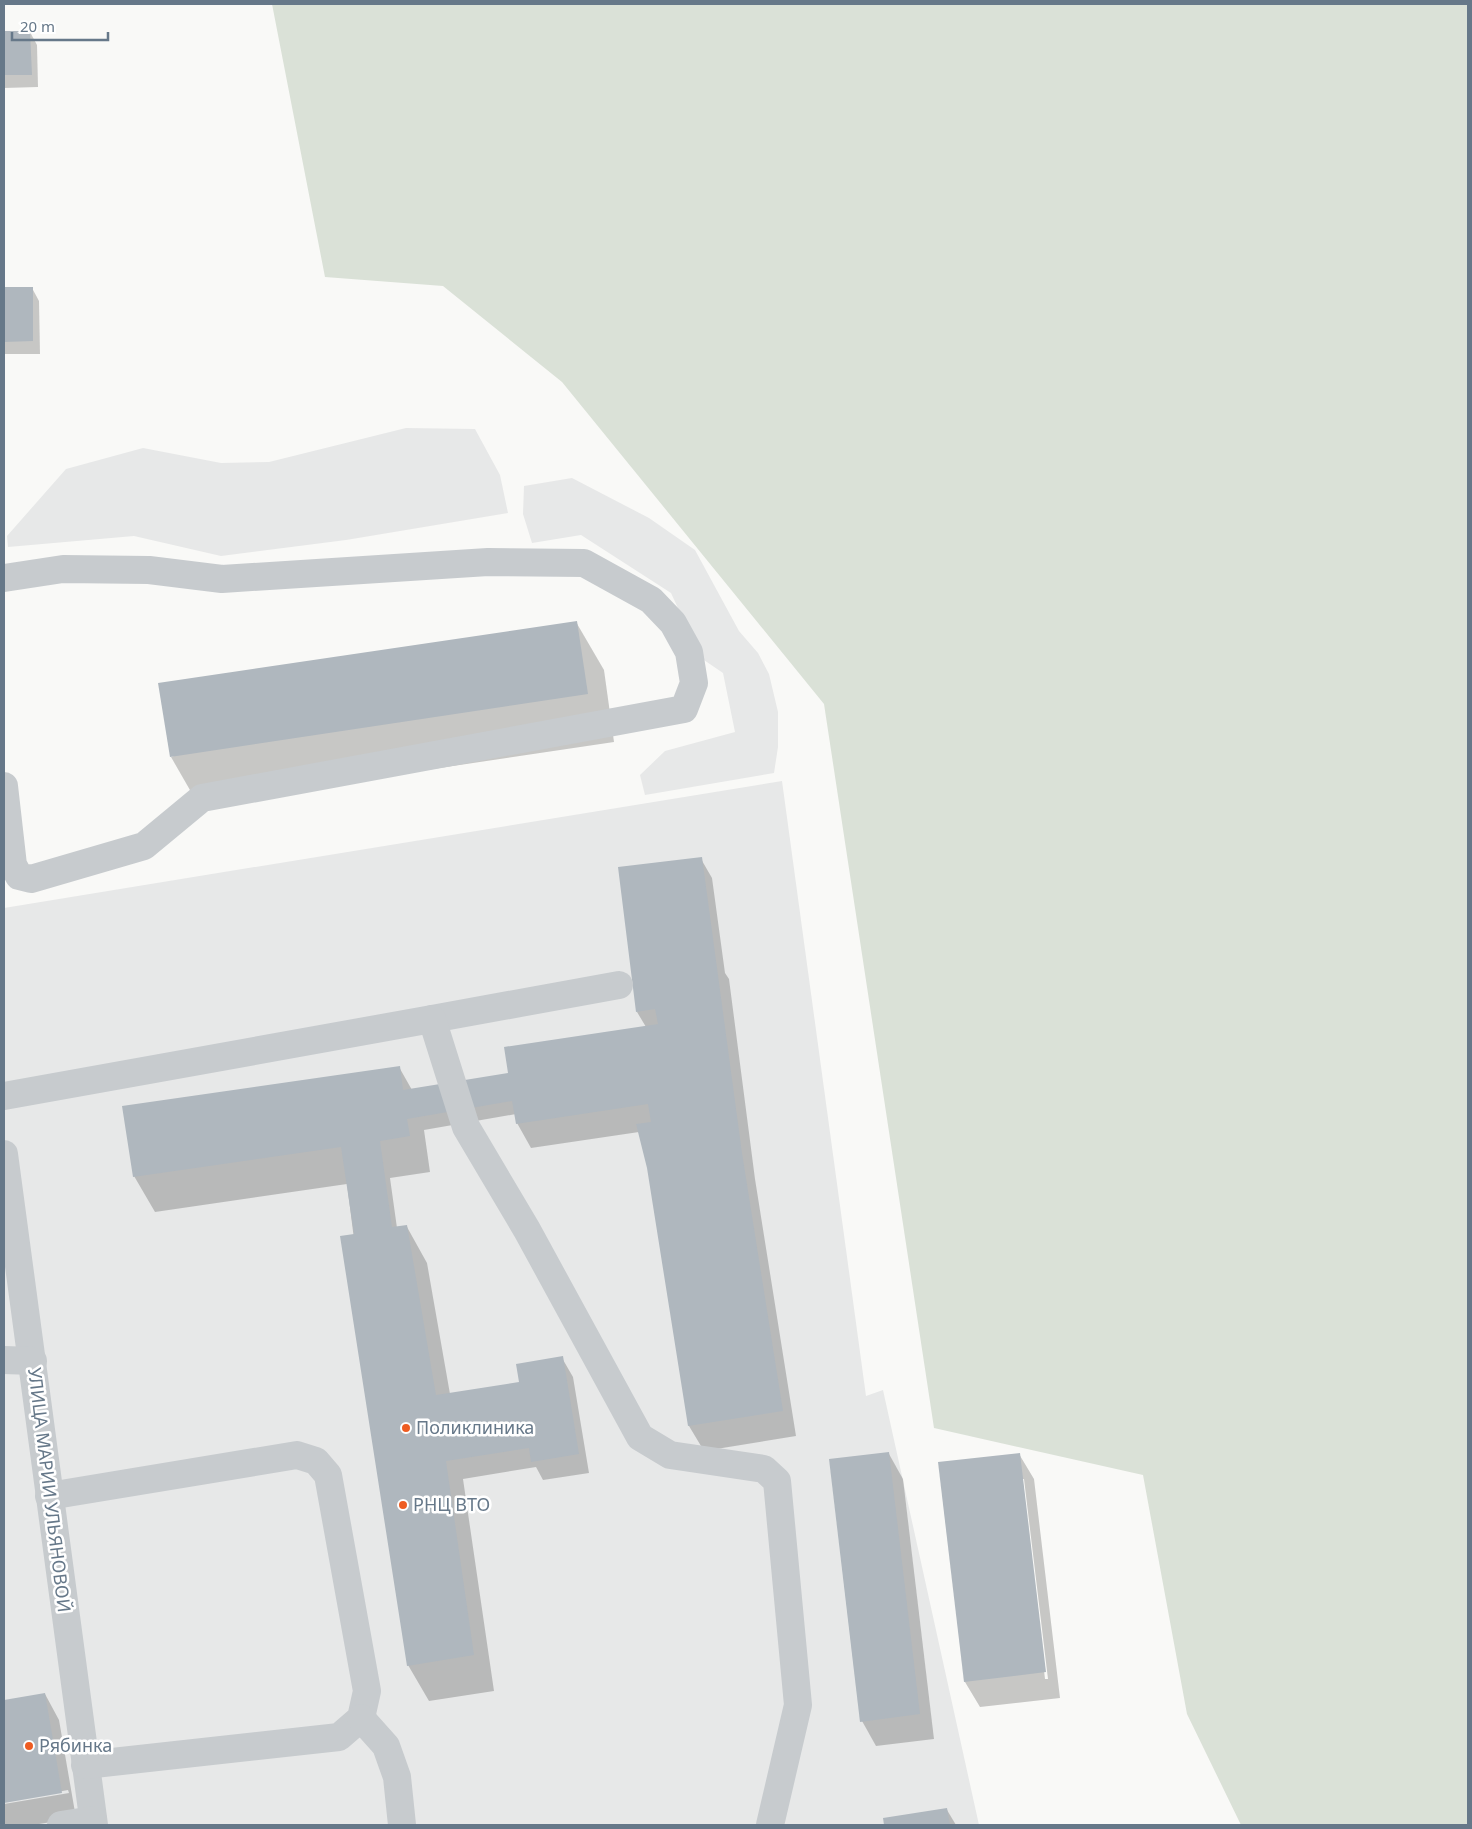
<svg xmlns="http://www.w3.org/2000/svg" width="1472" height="1829" viewBox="0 0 1472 1829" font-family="'Noto Sans',sans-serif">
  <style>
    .built { fill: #e7e8e8 }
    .green { fill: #dae1d7 }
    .shadow { fill: #0003; fill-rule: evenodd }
    .building { fill: #afb7be }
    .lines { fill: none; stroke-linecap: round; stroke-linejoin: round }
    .minor { stroke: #c7cbce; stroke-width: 28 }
    .poi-dot { fill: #ee5c22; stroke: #fff; stroke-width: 2 }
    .labels { text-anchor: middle; stroke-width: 5; stroke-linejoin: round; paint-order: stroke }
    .poi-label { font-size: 18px; fill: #667889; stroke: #fff; text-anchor: start }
    .street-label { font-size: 18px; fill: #667889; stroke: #fff }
  </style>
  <rect width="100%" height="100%" fill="#f9f9f7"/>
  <!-- built -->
  <g class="built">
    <path d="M406,428L475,429L500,475L508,513L346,540L221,556L134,536L8,547L7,536L66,469L143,448L221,463L269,462Z"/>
    <path d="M572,478L649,518L695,550L739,631L758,653L769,674L778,712V747L774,773L645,795L640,775L665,751L735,732L723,673L701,658L671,593L581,535L532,543L523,514L524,486Z"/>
    <path d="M782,781L866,1396L883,1390L979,1825H4V908Z"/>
  </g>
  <!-- green -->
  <path class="green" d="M272,4H1468V1825H1241L1187,1714L1143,1475L934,1428L824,704L562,382L443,286L325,277Z"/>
  <!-- shadow -->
  <g class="shadow">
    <path d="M4,32H30L37,45L38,87L4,88Z"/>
    <path d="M4,288H32L39,301L40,354H4Z"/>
    <path d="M576,622L604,670L614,742L198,804L171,757Z"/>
    <path d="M701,859L712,878L725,973L729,979L755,1179L796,1436L704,1451L689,1426L648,1168L639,1132L531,1148L517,1123L516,1114L424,1130L430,1172L390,1178L397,1228L407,1227L427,1263L450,1394L521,1383L562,1358L573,1377L589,1473L543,1480L536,1467L463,1479L494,1691L429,1701L408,1665L347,1184L155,1212L134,1176L399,1067L412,1090L507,1074L646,1027L637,1012Z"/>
    <path d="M889,1454L903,1479L934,1739L876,1746L862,1721Z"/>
    <path d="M1019,1454L1034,1479L1060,1698L980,1707L965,1682ZM1022,1479H1024L1048,1679H1045Z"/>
    <path d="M45,1694L59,1720L76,1818L33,1825H4V1804L69,1793L68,1790L4,1802V1702Z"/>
    <path d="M947,1810L956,1825H885L884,1820Z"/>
  </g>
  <!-- building -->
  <g class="building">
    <path d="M4,31H30L32,75H4Z"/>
    <path d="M4,287H33V341L4,342Z"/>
    <path d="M577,621L588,694L170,757L158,683Z"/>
    <path d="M702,857L742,1153L783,1411L688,1426L647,1168L636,1124L651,1122L648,1104L516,1124L512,1101L407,1119L410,1136L380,1141L392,1227L407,1225L436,1395L519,1382L516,1364L563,1356L579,1454L531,1462L529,1448L446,1461L474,1655L407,1666L340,1236L354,1234L341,1147L133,1177L122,1106L400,1066L403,1090L508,1073L504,1047L658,1024L655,1009L636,1012L618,867Z"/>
    <path d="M889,1452L920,1714L860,1722L829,1459Z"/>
    <path d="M1020,1453L1046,1672L964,1682L938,1462Z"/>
    <path d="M45,1693L62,1793L4,1803V1700Z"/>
    <path d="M947,1808L950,1825H884L883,1818Z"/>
  </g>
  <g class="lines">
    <!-- minor -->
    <g class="minor">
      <path d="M4,578L63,569L149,570L222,579L488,562L584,563L651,600L673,623L689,652L694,683L684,709L202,798L144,846L31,879L19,876L13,865L4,786"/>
      <path d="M432,1019L619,985"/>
      <path d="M4,1096L432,1019L466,1127L527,1230L640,1437L670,1455L764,1469L777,1481L798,1705L770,1825"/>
      <path d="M4,1154L94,1825"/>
      <path d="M4,1360L33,1361"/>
      <path d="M49,1496L297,1455L316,1461L328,1475L367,1691L361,1718L339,1737L85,1765"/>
      <path d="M361,1718L386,1746L397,1777L402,1825"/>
      <path d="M61,1825L93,1820"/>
    </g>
  </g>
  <!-- markers -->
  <g class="poi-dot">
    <circle cx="406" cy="1428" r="5"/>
    <circle cx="403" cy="1505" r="5"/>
    <circle cx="29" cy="1746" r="5"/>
  </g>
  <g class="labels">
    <!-- poi labels -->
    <g class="poi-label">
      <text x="416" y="1434">Поликлиника</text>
      <text x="413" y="1511">РНЦ ВТО</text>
      <text x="39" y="1752">Рябинка</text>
    </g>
    <!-- street labels -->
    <g class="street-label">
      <text transform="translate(49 1490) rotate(83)" y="6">УЛИЦА МАРИИ УЛЬЯНОВОЙ</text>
    </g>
  </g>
  <!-- border -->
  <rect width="1472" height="1829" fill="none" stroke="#667889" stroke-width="10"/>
  <!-- scale -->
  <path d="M12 32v8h96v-8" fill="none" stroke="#667889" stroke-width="2.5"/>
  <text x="20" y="32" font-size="15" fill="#667889" stroke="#ffffff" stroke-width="4" paint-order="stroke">20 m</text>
</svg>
